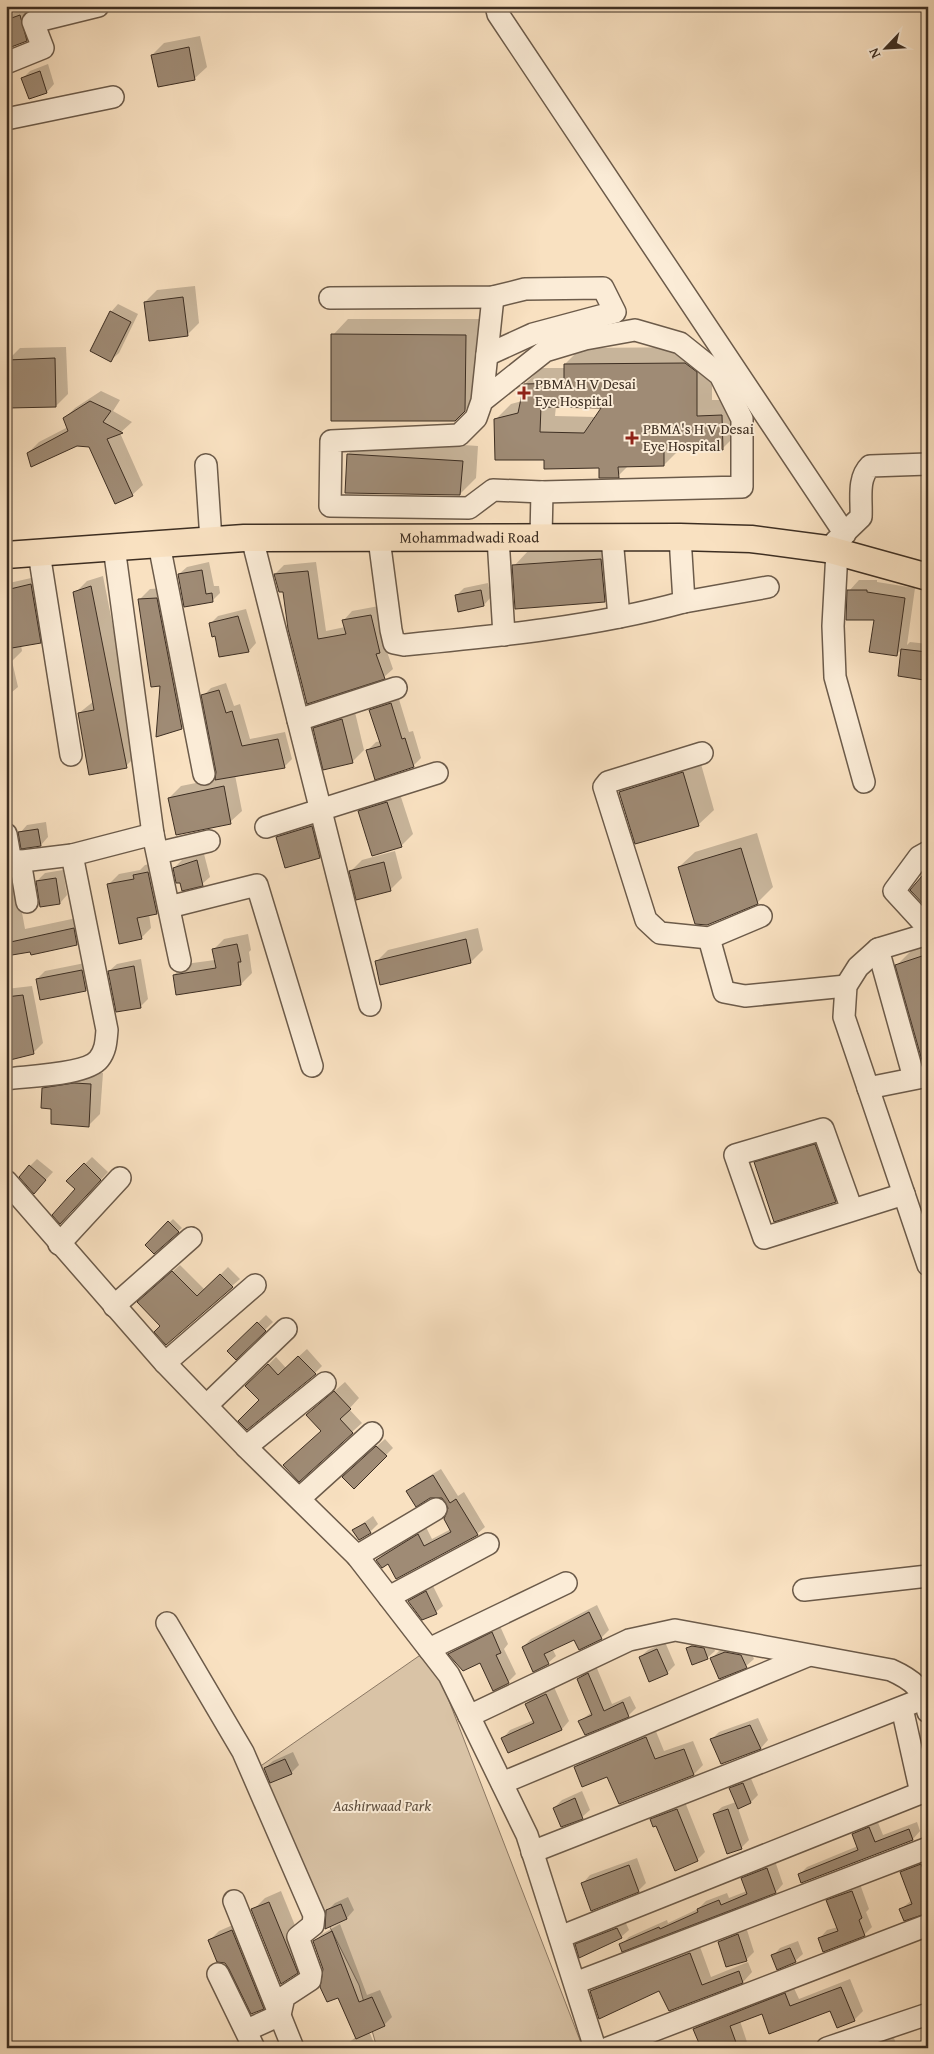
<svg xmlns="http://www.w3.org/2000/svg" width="934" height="2054" viewBox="0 0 934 2054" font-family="'Gentium Book Plus',serif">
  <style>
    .green { fill: #d9c3a6; stroke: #8b7864 }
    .shadow { fill: #0003; fill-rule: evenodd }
    .building { fill: #9f8b75; stroke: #3d2e22; fill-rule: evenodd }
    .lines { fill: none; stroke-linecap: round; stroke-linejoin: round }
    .minor-casing { stroke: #6c5b4a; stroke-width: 24 }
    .major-casing { stroke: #3d2e22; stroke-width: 29 }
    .minor { stroke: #fbecd7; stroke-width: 21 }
    .major { stroke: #f9e1c1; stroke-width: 26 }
    .poi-dot { fill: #8f2418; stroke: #fbecd7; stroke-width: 2 }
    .labels { text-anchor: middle; stroke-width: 4; stroke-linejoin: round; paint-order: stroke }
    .poi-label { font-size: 15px; fill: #3d2e22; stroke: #fbecd7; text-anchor: start }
    .street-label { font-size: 15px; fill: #3d2e22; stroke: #fbecd7 }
    .park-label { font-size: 15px; font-style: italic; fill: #5c4c3c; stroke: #fbecd7 }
  </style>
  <rect width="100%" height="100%" fill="#f9e1c1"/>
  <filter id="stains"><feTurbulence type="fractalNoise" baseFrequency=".004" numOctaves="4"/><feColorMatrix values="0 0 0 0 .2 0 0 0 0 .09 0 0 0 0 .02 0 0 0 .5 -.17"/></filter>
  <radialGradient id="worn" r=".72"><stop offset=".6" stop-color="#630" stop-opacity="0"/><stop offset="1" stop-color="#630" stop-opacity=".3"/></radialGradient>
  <!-- green -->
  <path class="green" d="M429,1649L583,2048H377L359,1985L252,1772Z"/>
  <!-- shadow -->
  <g class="shadow">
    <path d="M27,8L34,32L26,40L6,48V16Z"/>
    <path d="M200,36L207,67L195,78L159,86L152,55L164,43Z"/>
    <path d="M48,64L54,84L47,92L30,98L23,78L30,71Z"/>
    <path d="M195,286L199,323L187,335L145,302L157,290Z"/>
    <path d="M118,304L138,314L119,353L111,360V312Z"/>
    <path d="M348,319H481V394L455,420L333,335Z"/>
    <path d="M66,347L68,394L56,406L8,360L20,348Z"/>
    <path d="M701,347L712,356V400H738V433L722,449H680L664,465H629L618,476L600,467L545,458L495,420L511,404L522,401L525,384L541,368H565V364L581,348ZM556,406H604L596,417L555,416Z"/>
    <path d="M101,391L120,400L113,411L132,422L120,433L143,485L132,495L90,446L77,445L28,453L39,442L68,427L64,419L75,408Z"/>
    <path d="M364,438L478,446L476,478L460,494L348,454Z"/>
    <path d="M617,543L620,585L605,601L514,566L529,550Z"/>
    <path d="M209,562L214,586H219L220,593L212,601L179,574L187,567Z"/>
    <path d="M316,562L326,631L345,627L344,620L352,611L379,606L385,646L393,669L384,677L308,702L284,591L275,574L284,565Z"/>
    <path d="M40,576L49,633L40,642L21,645L22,651L12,661L18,687L6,697V585L9,583Z"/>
    <path d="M103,576L138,754L126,766L79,713L94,701L75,593L87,581Z"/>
    <path d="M859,580H877V582L915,588L907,645L910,642L928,644V674L923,678L902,649L896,655L875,618L849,591Z"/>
    <path d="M488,583L491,597L484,605L456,596L464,588Z"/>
    <path d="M167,588L193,717L182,728L157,736L161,684L139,600L150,589Z"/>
    <path d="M246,609L256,643L249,651L216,635L210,624L218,616Z"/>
    <path d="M226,683L234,706L240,704L250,739L285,732L292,759L284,767L235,775L242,811L230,822L169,798L181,786L216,779L218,772L203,696L211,688Z"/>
    <path d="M398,696L409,732L413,731L421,758L413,766L368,750L376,742L381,741L371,710L379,702Z"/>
    <path d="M354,708L364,750L353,761L314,729L326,717Z"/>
    <path d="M699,757L714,810L698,825L620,792L636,776Z"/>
    <path d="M399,791L413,834L401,846L359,811L371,800Z"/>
    <path d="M324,815L331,845L319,857L278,837L289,825Z"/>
    <path d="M46,822L48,837L41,845L20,833L27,825Z"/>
    <path d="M757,833L773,887L757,903L679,867L695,852Z"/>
    <path d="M395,851L402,878L390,890L350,872L362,860Z"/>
    <path d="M204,854L210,877L202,884L174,868L182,860Z"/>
    <path d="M159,862L167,903L157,913L149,914L151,928L141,938L109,884L119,874L140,870L145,865Z"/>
    <path d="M63,870L67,895L60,903L37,881L45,873Z"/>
    <path d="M17,885L25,929L86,916L89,931L77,944L6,954V887Z"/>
    <path d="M478,928L483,950L471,962H376L388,950Z"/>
    <path d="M248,934L251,950L249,952L252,973L241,984L177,994L174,975L185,964L215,960L213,950L224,939Z"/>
    <path d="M928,944V1063L897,965L913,949Z"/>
    <path d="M141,959L148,999L140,1007L109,971L117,964Z"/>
    <path d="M90,962L94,982L86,990L41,999L37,979L45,971Z"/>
    <path d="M32,986L43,1043L33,1053L6,1059V989Z"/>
    <path d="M87,1072L103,1073L100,1114L89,1125L53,1108L43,1089L55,1077Z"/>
    <path d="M831,1129L851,1185L835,1201L756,1163L771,1147Z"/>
    <path d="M92,1157L108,1172L68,1215L76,1189L68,1181Z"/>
    <path d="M37,1159L53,1172L41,1185L30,1166Z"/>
    <path d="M173,1219L182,1228L154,1252L147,1245Z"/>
    <path d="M180,1265L205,1290L228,1267L240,1279L232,1286L162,1326L146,1295Z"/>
    <path d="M266,1315L273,1322L236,1358L229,1351Z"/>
    <path d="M307,1349L322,1366L315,1373L261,1400L247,1386L276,1357L286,1368Z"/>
    <path d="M345,1382L359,1398L349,1409L362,1423L352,1432L322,1431L307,1415Z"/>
    <path d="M385,1439L393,1448L354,1487L351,1469Z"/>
    <path d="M441,1469L458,1496L464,1492L485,1527L477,1534L388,1562L377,1560L385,1552L426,1527L432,1539L451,1529L450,1508L443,1497L408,1492L416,1484Z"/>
    <path d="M373,1516L378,1524L370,1532L354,1530Z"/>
    <path d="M433,1586L443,1606L436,1612L423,1619L409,1601L416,1595Z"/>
    <path d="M597,1605L609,1630L601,1638H574L552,1648L556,1656L548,1663L523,1647L531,1639Z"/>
    <path d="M500,1626L508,1644L504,1649L516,1674L508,1682L480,1661L450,1654L457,1646Z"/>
    <path d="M695,1641H711L715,1651L707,1658L687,1649Z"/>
    <path d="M665,1642L675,1665L667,1673L640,1657L648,1650Z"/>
    <path d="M734,1645L749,1648L754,1659L746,1666L711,1659L719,1651Z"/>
    <path d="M596,1666L612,1704L630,1696L636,1708L628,1716L580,1721L592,1712L578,1679L586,1671Z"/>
    <path d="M554,1687L569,1721L562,1729L509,1751L503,1738L510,1730L534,1720L526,1704L534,1696Z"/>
    <path d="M758,1718L768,1740L761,1748L722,1763L712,1739L719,1732Z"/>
    <path d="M655,1729L664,1751L693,1741L703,1765L694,1774L620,1803L608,1775L575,1767L584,1758Z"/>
    <path d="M293,1752L299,1765L291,1773L265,1768L273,1761Z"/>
    <path d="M750,1776L758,1795L751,1802L738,1808L749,1840L741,1848L714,1814L722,1807L736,1802L730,1789L738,1781Z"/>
    <path d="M582,1791L590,1810L582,1817L562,1826L554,1808L562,1800Z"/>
    <path d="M685,1802L705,1852L697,1860L652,1819L660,1812Z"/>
    <path d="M877,1820L883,1835L917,1822L920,1831L913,1839L802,1881L799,1875L807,1867L858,1846L854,1834L861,1826Z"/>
    <path d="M637,1858L646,1883L638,1891L583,1883L590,1875Z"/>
    <path d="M928,1858V1912L901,1909L912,1900L902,1872L910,1864Z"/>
    <path d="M775,1861L783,1884L776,1892L623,1950L621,1945L629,1937L667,1920L668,1923L698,1909L706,1901L727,1893L729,1898L747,1891L742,1879L750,1871Z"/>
    <path d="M860,1884L869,1909L866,1912L872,1927L864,1935L820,1938L827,1930L838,1927L828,1901L836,1893Z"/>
    <path d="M281,1891L309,1960L297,1972L253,1910L265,1898Z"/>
    <path d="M348,1897L354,1910L347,1918L327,1911L335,1903Z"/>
    <path d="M242,1921L273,1998L263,2008L209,1941L219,1931Z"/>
    <path d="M625,1921L629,1930L621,1937L576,1945L584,1937Z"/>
    <path d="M340,1924L367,1995L380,1990L392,2017L384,2025L369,2031L376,2048L343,2047L356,2037L324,1969L314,1942L322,1934Z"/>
    <path d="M746,1927L754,1952L746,1960L719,1942L727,1934Z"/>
    <path d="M798,1941L803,1954L795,1961L773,1956L780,1948Z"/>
    <path d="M699,1944L711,1977L748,1962L752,1972L743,1982L670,2010L660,1989L591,1991L600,1982Z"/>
    <path d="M850,1979L863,2011L854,2020L831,2010L762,2013L740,2021L749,2048H678L700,2041L694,2029L703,2020L793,1986L799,1999Z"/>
    <path d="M893,2034L897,2048H852Z"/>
    <path d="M647,2042L649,2048H632Z"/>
  </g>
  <!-- building -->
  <g class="building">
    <path d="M20,15L27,41L6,49V20Z"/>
    <path d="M189,47L195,80L158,87L151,55Z"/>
    <path d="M40,71L47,93L29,99L21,78Z"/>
    <path d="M183,297L188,336L149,341L144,302Z"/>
    <path d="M110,311L131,322L111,362L90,351Z"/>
    <path d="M331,334L466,335L465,411L455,421H331Z"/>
    <path d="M55,358L56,407L8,408L7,360Z"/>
    <path d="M685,363L697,372V416L722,415L723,450H664V466L618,467L619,478H599V468L544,469V460H495L494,419L518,413L524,384L564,383V364ZM541,407L601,408L584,433L540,432Z"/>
    <path d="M90,401L111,411L103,422L123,433L107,439L133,496L115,504L89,447L77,446L31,467L27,453L68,431L63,418Z"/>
    <path d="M347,454L463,461L460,495L345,493Z"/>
    <path d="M601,559L605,602L515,609L512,565Z"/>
    <path d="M202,570L206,594L212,593L213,602L184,607L178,574Z"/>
    <path d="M308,571L318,639L346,634L342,620L371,615L380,653L376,654L385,679L307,704L288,629L283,592H279L274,574Z"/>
    <path d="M31,584L41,643L6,649V590Z"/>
    <path d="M91,586L127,768L89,775L78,713L94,710L73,592Z"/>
    <path d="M481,590L484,606L458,612L455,595Z"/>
    <path d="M847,590H867V592L905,598L897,656L869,652L874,620H846Z"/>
    <path d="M157,598L182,729L156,737L160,686L151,687L138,599Z"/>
    <path d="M238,616L249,652L219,657L215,636L212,637L209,623Z"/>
    <path d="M901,649L927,652L924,680L898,676Z"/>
    <path d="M219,690L226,713L232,711L242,746L278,739L285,768L215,780L216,772L201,695Z"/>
    <path d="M391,703L402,739L405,738L414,767L375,780L366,750L381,746L369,710Z"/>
    <path d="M342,719L353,763L323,770L313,728Z"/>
    <path d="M683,772L699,826L635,844L619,792Z"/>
    <path d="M224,786L231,824L176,835L168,798Z"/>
    <path d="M387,802L402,847L372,856L358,811Z"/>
    <path d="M312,826L320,858L285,868L276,837Z"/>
    <path d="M38,829L41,846L21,849L18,832Z"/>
    <path d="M741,848L758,904L707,925L695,924L678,867Z"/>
    <path d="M197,860L203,886L182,891L180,883H176L173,868Z"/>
    <path d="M384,862L391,891L356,900L349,871Z"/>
    <path d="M928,869V909L910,890Z"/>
    <path d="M148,872L157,914L137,918L142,939L119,944L107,884L134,879L133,875Z"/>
    <path d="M56,878L60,904L40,907L36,881Z"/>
    <path d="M74,928L77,945L31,955L30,952L6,956V943Z"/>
    <path d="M466,939L471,963L380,985L375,961Z"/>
    <path d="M237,944L241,962H238L241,985L176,995L173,975L216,968L212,949Z"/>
    <path d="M928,954V1064H923L895,965Z"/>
    <path d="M134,966L141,1008L116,1012L108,971Z"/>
    <path d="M82,970L86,991L40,1000L36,979Z"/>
    <path d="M23,995L34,1054L6,1061V997Z"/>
    <path d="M74,1083L91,1084L89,1127L51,1124V1109L41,1108L42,1088Z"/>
    <path d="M815,1144L836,1202L774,1222L754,1162Z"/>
    <path d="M84,1163L101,1180L60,1224L52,1215L75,1189L66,1181Z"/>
    <path d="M29,1165L46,1180L34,1194L19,1177Z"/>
    <path d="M168,1221L179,1232L154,1254L145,1245Z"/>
    <path d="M172,1271L197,1296L220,1274L233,1287L166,1345L154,1332L160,1326L137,1302Z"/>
    <path d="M257,1322L266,1331L236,1360L227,1351Z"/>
    <path d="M298,1356L316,1374L247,1430L238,1421L259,1400L245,1386L268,1364L278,1375Z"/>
    <path d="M334,1391L351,1409L340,1419L353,1433L299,1482L283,1465L321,1431L306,1415Z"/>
    <path d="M376,1446L387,1456L354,1489L342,1477Z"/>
    <path d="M433,1475L450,1503L456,1499L478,1535L396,1579L388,1564L382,1568L376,1560L418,1534L424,1546L451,1532L444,1519L448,1508L442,1498H430L416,1507L406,1491Z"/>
    <path d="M365,1523L371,1533L359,1540L352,1530Z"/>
    <path d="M426,1591L437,1614L422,1620L408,1601Z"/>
    <path d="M589,1612L602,1639L579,1650L574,1640L544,1654L549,1664L533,1672L522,1647Z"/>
    <path d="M492,1632L501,1653L496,1655L509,1683L493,1691L480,1663L463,1671L448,1654Z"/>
    <path d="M692,1646L704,1648L708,1659L692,1665L686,1648Z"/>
    <path d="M657,1649L668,1674L649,1682L639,1657Z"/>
    <path d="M725,1652L741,1655L747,1668L719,1679L710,1658Z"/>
    <path d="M588,1673L604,1711L623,1702L629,1717L585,1735L578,1721L592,1715L577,1679Z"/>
    <path d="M546,1694L562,1730L508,1753L501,1738L534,1723L525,1704Z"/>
    <path d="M750,1725L761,1749L721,1764L710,1739Z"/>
    <path d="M646,1737L655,1759L684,1749L694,1775L619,1804L607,1777L582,1787L574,1767Z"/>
    <path d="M285,1759L292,1774L270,1783L264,1768Z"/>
    <path d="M743,1783L751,1803L738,1809L729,1788Z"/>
    <path d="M575,1798L583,1819L561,1827L553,1808Z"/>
    <path d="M677,1809L698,1861L675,1871L656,1826L653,1827L650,1819Z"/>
    <path d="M728,1809L742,1849L727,1854L713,1814Z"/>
    <path d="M869,1827L875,1842L909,1829L913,1840L801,1883L798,1874L858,1850L852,1834Z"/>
    <path d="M921,1864L928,1881V1913L904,1921L899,1909L912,1904L900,1872Z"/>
    <path d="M629,1865L639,1892L591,1911L581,1883Z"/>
    <path d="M767,1868L776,1893L622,1952L619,1944L659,1927L660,1929L698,1912L697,1909L719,1900L721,1905L747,1894L741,1878Z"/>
    <path d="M852,1891L862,1918L859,1920L865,1936L823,1952L818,1938L838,1931L826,1900Z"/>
    <path d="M269,1902L298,1973L281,1984L251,1909Z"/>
    <path d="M341,1904L347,1919L325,1929L326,1910Z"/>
    <path d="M617,1928L622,1938L579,1958L575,1944Z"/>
    <path d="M232,1930L264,2009L251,2014L229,1969L225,1963L217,1962L208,1940Z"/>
    <path d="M332,1931L359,2002L372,1997L385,2026L356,2039L338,1998L327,2002L320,1987L323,1969L313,1941Z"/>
    <path d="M738,1934L747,1961L726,1967L718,1942Z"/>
    <path d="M790,1948L796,1962L777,1970L771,1955Z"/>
    <path d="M690,1953L702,1985L739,1971L743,1983L669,2011L659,1991L599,2019L590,1991Z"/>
    <path d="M841,1987L855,2021L837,2028L830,2011L769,2034L762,2014L730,2026L738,2048H701L693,2029L785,1993L790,2006Z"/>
  </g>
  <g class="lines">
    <defs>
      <g id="minor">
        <path d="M496,6L498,14L845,534"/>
        <path d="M6,63L43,48L33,22L98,6"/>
        <path d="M6,119L113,97"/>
        <path d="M330,298L493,297L525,289L603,288L615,312L533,334L487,355"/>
        <path d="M482,401L545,351L585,339L635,330L680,343L720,375L742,419V487L542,492L493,490L469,508L330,506L331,441L459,435L476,418L482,401L493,297"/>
        <path d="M206,465L211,540"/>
        <path d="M541,537L542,492"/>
        <path d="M252,538L370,1005"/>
        <path d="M498,538L504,635"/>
        <path d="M612,538L619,617"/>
        <path d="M379,539L391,630L394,643L404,645C498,636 593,627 684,602L680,537"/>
        <path d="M835,542L861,517C862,500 857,479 870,466L928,464"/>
        <path d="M159,544L204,774"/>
        <path d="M114,547L153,834L180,961"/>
        <path d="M837,551L833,626L835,677L864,782"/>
        <path d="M39,553L71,755"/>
        <path d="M684,602L768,587"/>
        <path d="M298,720L396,688"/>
        <path d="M702,753L608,782L604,787L646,920L660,933L709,938L761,916"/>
        <path d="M266,827L437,773"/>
        <path d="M6,834L11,862"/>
        <path d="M928,852L919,857L894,891L928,928"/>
        <path d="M158,853L209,841"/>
        <path d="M20,861L27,902"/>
        <path d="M6,863L72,855L153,834"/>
        <path d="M169,907L257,885L312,1066"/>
        <path d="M709,938L724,992L745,996L846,986"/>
        <path d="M878,949L858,967L846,986L844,1017L928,1265"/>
        <path d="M914,1078L878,949L928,934"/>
        <path d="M6,1079C26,1076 87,1075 99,1059C106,1050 106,1041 107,1030L72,855"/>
        <path d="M868,1088L928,1076"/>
        <path d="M6,1181L165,1363L246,1447L357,1556L449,1675L527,1835L595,2048"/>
        <path d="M852,1210L823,1129L735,1155L764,1238L904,1194"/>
        <path d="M59,1244L120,1178"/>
        <path d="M114,1306L191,1238"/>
        <path d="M165,1363L255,1285"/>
        <path d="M207,1405L286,1329"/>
        <path d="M246,1447L325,1383"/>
        <path d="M300,1498L372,1433"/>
        <path d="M357,1556L436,1509"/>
        <path d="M804,1590L928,1576"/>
        <path d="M389,1597L488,1544"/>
        <path d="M167,1623L243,1752L314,1915L313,1925L298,1937L311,1973L310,1980L284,1997L280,2015L247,2030"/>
        <path d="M429,1649L566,1583"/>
        <path d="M469,1716L629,1640L675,1630L891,1670C913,1680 923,1688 928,1712"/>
        <path d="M904,1717L921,1793"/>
        <path d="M502,1783L807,1656"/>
        <path d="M532,1852L925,1698"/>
        <path d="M234,1901L293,2048"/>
        <path d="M560,1937L928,1790"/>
        <path d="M218,1974L254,2048"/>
        <path d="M575,1983L928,1848"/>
        <path d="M608,2048L928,1925"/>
        <path d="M827,2048L928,2014"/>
      </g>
      <g id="major">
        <path id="s1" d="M6,555L244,538L680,537L751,539L827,549L928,577"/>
      </g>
    </defs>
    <!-- minor casing -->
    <use href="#minor" class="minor-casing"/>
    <!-- major casing -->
    <use href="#major" class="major-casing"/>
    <!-- minor -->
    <use href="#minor" class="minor"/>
    <!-- major -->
    <use href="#major" class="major"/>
  </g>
  <!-- markers -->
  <g class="poi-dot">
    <path d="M521.5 385.5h5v5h5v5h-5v5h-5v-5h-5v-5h5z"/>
    <path d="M629.5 430.5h5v5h5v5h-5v5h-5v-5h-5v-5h5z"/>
  </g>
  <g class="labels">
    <!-- poi labels -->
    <g class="poi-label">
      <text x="535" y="389">PBMA H V Desai<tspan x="535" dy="17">Eye Hospital</tspan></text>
      <text x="643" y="434">PBMA's H V Desai<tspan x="643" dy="17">Eye Hospital</tspan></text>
    </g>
    <!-- street labels -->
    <g class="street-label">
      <text dy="5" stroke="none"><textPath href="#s1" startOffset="464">Mohammadwadi Road</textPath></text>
    </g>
    <!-- park labels -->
    <g class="park-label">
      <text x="382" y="1811">Aashirwaad Park</text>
    </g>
  </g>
  <!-- margin -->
  <rect width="934" height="2054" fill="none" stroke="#f9e1c1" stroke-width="25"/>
  <rect x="8" y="8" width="919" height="2039" fill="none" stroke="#3d2e22" stroke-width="2.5"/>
  <rect x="12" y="12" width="909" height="2029" fill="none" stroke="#3d2e22"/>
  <!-- north arrow -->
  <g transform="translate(886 48) rotate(245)" stroke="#fbecd7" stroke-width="4" paint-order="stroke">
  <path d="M0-4L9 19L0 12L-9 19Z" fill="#3d2e22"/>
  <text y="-8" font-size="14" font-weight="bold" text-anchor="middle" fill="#3d2e22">N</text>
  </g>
  <rect width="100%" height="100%" filter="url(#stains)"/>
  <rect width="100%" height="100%" fill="url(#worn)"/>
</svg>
